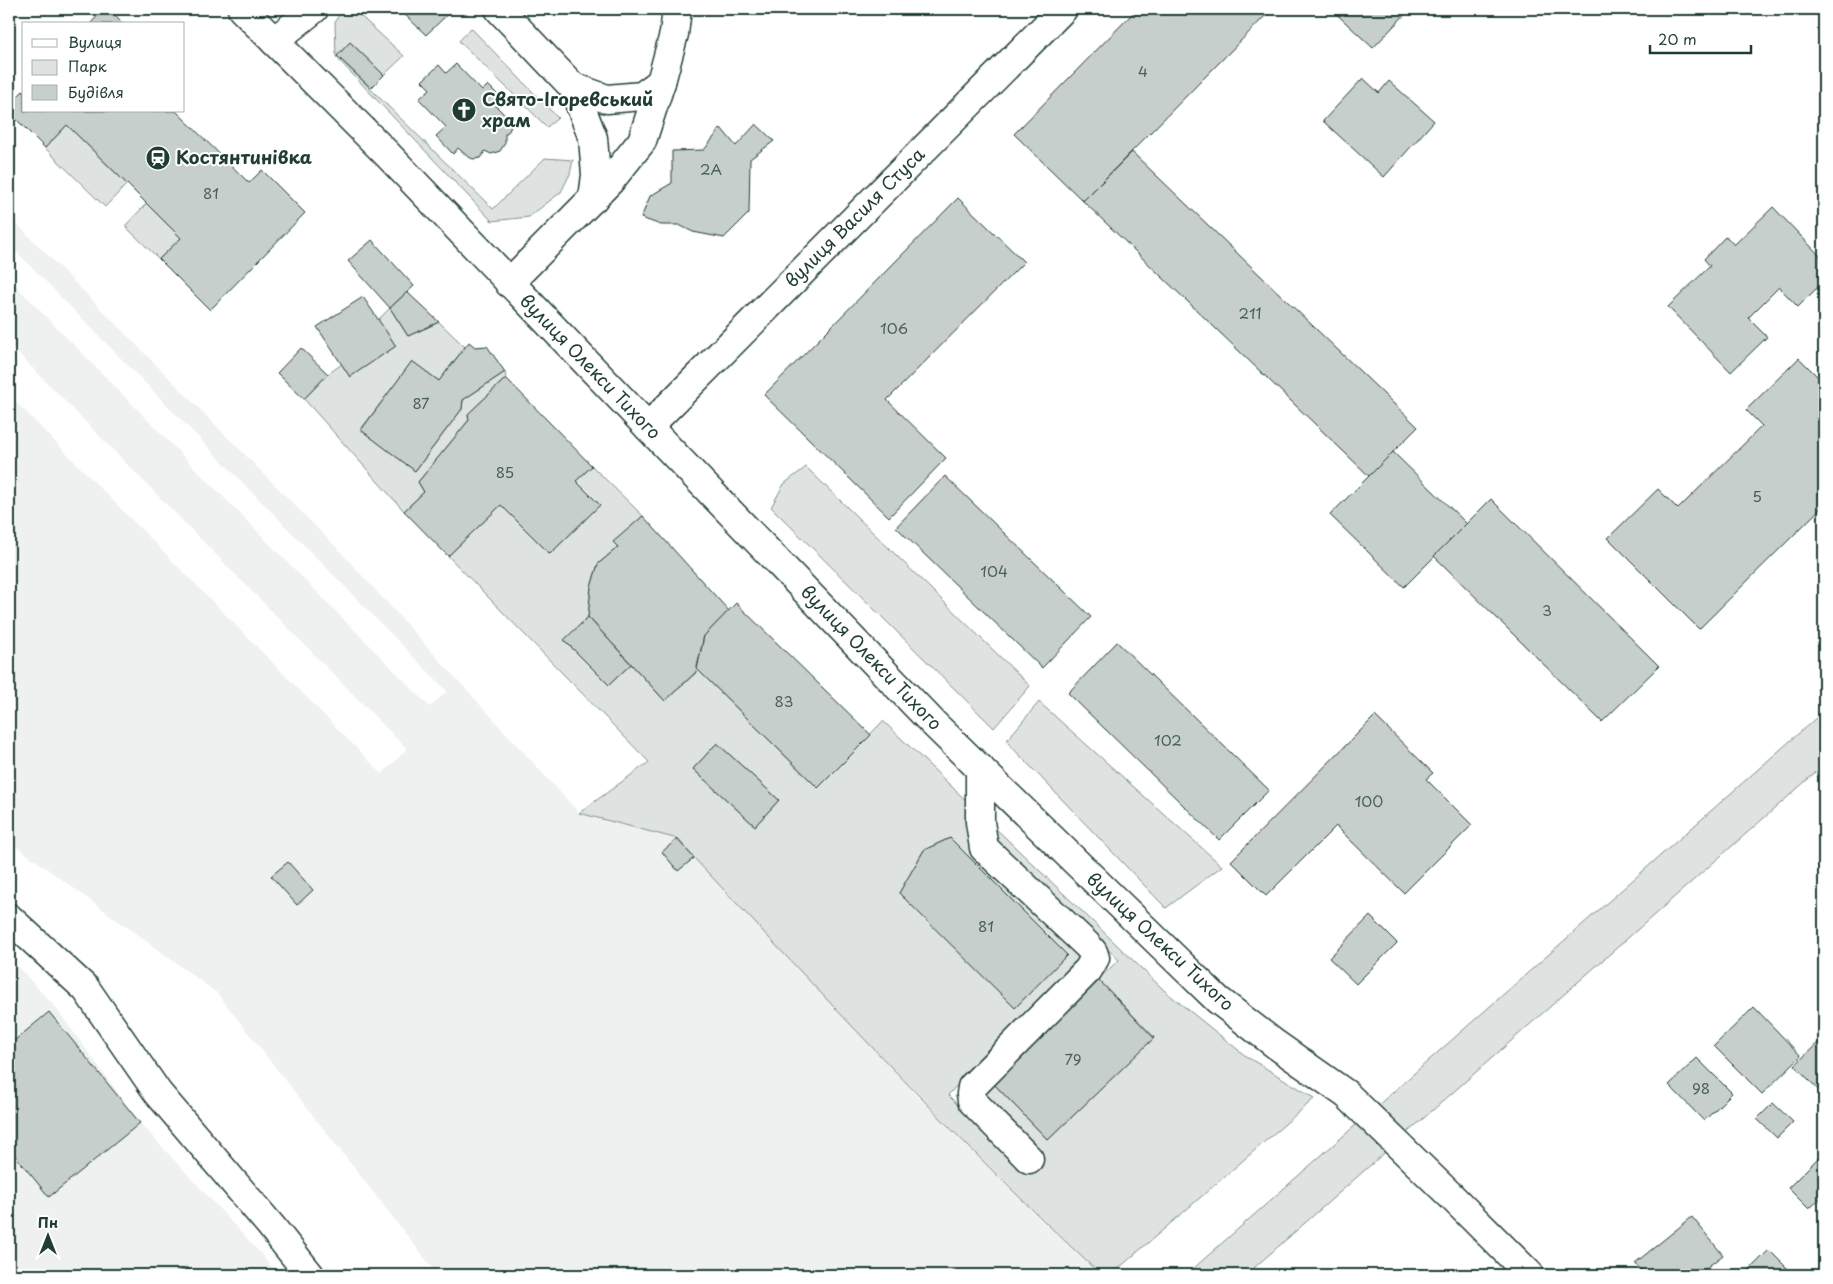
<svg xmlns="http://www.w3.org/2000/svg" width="1833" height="1284" viewBox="0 0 1833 1284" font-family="'Playpen Sans',sans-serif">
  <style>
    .built { fill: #eef1f0 }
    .green { fill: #dee3e2; stroke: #7e908b; fill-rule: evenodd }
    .building { fill: #c7cfcc; stroke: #1f3d34 }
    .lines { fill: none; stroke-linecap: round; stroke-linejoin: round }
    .minor-casing { stroke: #1f3d34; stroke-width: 31 }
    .major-casing { stroke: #1f3d34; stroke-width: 31 }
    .minor { stroke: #fff; stroke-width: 28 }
    .major { stroke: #fff; stroke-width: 28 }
    .labels { text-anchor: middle; stroke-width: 4; stroke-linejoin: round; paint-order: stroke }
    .number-label { font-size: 15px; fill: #49625a }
    .poi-label { font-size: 18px; font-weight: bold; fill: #1f3d34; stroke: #fff; text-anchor: start }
    .street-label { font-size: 18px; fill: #1f3d34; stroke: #fff }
  </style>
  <rect width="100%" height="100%" fill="#fff"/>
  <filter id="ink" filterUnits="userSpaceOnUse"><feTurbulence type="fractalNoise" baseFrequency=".02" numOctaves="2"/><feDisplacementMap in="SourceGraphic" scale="10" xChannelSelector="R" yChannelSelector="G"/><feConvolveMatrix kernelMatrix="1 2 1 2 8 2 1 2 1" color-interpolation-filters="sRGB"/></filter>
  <g filter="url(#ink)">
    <!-- built -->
    <g class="built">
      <path d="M9,216L337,548L579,813L677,839L694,858L922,1101L1042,1221L1101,1275H438L217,993L9,841V395L382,774L407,749L9,344V279L430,707L447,691L9,244Z"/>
      <path d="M9,957L56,1008L140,1123L263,1256L278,1275H9Z"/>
    </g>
    <!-- green -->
    <g class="green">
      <path d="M342,9H353L404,56L384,75L350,42L337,56L493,209L545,158L573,160L570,174L561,192L529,217L492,221L336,57L335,22Z"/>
      <path d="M471,28L558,118L547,127L459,41Z"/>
      <path d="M67,125L127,184L105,207L45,148Z"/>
      <path d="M147,203L181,238L159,259L125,226Z"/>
      <path d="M390,308L408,336L439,322L465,347L439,381L412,362L361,429L415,471L462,409L463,400L505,372L506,378L468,414L469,420L418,482L424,492L404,511L304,399L328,374L342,364L350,377L378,320Z"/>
      <path d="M592,466L643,516L614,542L618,547L598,564L591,587L588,617L565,640L609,685L631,664L665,701L696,673L697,669L818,788L883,721L974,808L971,821L1082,955L948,1095L1022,1170L1039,1152L982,1092L992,1082L1048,1140L1154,1037L1098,979L1119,960L991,840L989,822L1166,992L1247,1057L1315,1098L1111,1275H1101C958,1143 827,999 694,858L678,839L579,813L649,762L448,556L501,505L550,554L600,505L576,481ZM717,743L779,800L755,826L693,769ZM950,838L1067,955L1015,1007L900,892L924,850Z"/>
      <path d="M806,467L1030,686L994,728L771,507L784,484Z"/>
      <path d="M1039,702L1222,866L1166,908L1006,741Z"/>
      <path d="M1824,711V765L1246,1275H1186Z"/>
    </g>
    <!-- building -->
    <g class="building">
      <path d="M104,9H109L124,24H90Z"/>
      <path d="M399,9H453L426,35Z"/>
      <path d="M1137,9H1272L1083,201L1014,134Z"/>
      <path d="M1331,9H1410L1373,48Z"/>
      <path d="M350,42L384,75L371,88L337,56Z"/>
      <path d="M456,64L482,91L488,85L502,99L496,106L507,117L511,126L509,131L505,134V143L500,151L491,154L485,151L481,158L473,159L467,156L458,148L453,154L436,136L446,127L419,99L430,89L422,81L439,65L446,73Z"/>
      <path d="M1363,78L1379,93L1389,81L1434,121L1384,177L1323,121Z"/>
      <path d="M24,90V111H176L249,183L262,170L305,213L210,310L159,259L181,238L127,184L67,125L45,148L9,112V105Z"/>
      <path d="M756,124L774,141L750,159L749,213L724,238L693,232L679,225H661L641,218L650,196L672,183V151L704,150L721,128L736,146Z"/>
      <path d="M1132,152L1418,427L1369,476L1083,201Z"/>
      <path d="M958,198L1024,262L887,400L946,458L889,517L764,395Z"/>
      <path d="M1773,207L1824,260V281L1798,307L1779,287L1748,318L1767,337L1731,372L1668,307L1710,266L1704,259L1726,236L1734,245Z"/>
      <path d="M372,240L414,286L390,308L348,261Z"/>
      <path d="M407,292L439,322L408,336L390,308Z"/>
      <path d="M363,297L396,346L350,377L317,327Z"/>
      <path d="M469,342L475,347L487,346L505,372L463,400L462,409L415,471L361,430L412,361L439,381Z"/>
      <path d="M301,348L328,374L304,399L277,373Z"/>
      <path d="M1799,358L1824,383V505L1699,629L1608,538L1658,489L1678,509L1762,426L1746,410Z"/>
      <path d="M506,378L592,466L576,481L600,505L550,554L501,505L448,556L404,511L424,492L418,482L469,420L468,414Z"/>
      <path d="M1393,452L1467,524L1404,587L1330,515Z"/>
      <path d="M945,476L1091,617L1042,668L896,527Z"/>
      <path d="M1491,499L1659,666L1602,722L1434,556Z"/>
      <path d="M643,516L729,611L704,636L696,672L665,701L588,617L591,587L598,564L618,547L613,542Z"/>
      <path d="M736,603L871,735L818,788L697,669L704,636Z"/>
      <path d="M588,617L631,664L609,685L564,640Z"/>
      <path d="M1117,642L1269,790L1219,840L1068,693Z"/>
      <path d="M1375,716L1433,773L1426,779L1472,825L1404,893L1336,826L1266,896L1231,861Z"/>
      <path d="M717,743L779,800L755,826L693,769Z"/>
      <path d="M950,838L1067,955L1015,1008L899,893L924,850Z"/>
      <path d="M677,839L694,858L678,871L662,852Z"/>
      <path d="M288,862L313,890L297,905L271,876Z"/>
      <path d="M1370,916L1397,943L1356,984L1329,958Z"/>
      <path d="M1098,979L1154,1038L1048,1140L992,1082Z"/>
      <path d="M1754,1007L1801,1056L1762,1094L1714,1046Z"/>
      <path d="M49,1012L140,1123L49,1197L9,1148V1045Z"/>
      <path d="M1824,1037V1096L1795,1065Z"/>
      <path d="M1697,1058L1732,1093L1704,1121L1669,1085Z"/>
      <path d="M1773,1103L1793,1122L1777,1138L1757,1119Z"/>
      <path d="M1821,1155L1824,1158V1195L1809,1209L1788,1188Z"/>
      <path d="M1692,1217L1723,1255L1697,1275H1645L1635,1263Z"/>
      <path d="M1769,1250L1787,1268L1780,1275H1747L1745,1274Z"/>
      <path d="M186,1267L194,1275H176Z"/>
    </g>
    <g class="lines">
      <defs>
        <g id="minor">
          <path d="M499,9L573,87L593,138L596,175L593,199"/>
          <path d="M274,41L314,9"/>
          <path d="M573,87L607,99L642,96L661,82"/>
          <path d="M509,283L610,181L642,141L661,82L674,34L677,9"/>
          <path d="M648,427L933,723L1189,972L1218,1000L1275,1044L1346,1094L1451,1196L1530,1275"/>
          <path d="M980,768V822L984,848L1087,945L1093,952L1095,958L1088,970L972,1087L971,1094L972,1101L1029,1159"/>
          <path d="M9,918L86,989L158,1093L271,1226L310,1275"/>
        </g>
        <path id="major" d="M242,9L388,155L648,427L1063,9"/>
      </defs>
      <!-- minor casing -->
      <use href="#minor" class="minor-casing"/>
      <!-- major casing -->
      <use href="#major" class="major-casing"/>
      <!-- minor -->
      <use href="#minor" class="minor"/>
      <!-- major -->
      <use href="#major" class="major"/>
    </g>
  </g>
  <!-- icons -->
  <defs>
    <symbol id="church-disc" viewBox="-11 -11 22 22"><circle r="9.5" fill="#1f3d34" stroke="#fff"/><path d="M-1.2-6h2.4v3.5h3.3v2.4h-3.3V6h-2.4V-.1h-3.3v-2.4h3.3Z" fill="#fff"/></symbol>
    <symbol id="station-disc" viewBox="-11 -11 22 22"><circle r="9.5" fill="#1f3d34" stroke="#fff"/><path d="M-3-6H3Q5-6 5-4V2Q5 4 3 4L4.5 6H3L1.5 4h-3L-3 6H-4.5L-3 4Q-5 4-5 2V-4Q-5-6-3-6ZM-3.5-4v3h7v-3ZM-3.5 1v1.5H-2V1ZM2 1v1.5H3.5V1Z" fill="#fff"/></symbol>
  </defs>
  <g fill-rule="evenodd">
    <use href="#church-disc" x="450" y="96" width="28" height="28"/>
    <use href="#station-disc" x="144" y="144" width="28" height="28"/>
  </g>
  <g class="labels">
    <!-- number labels -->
    <g class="number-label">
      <text x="1143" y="77">4</text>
      <text x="711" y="175">2А</text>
      <text x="211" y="199">81</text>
      <text x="1250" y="319">211</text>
      <text x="894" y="334">106</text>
      <text x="421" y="409">87</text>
      <text x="505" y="478">85</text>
      <text x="1757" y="502">5</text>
      <text x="994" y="577">104</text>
      <text x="1547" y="616">3</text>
      <text x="784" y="707">83</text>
      <text x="1168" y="746">102</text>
      <text x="1369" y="807">100</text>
      <text x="986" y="932">81</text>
      <text x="1073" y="1065">79</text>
      <text x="1701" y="1094">98</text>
    </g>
    <!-- poi labels -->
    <g class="poi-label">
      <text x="482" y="106">Свято-Ігоревський<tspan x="482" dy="21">храм</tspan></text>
      <text x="176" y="164">Костянтинівка</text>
    </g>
    <!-- street labels -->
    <g class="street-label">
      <text transform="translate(855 218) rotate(-45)" y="6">вулиця Василя Стуса</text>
      <text transform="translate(590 367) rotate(46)" y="6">вулиця Олекси Тихого</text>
      <text transform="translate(871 658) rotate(46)" y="6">вулиця Олекси Тихого</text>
      <text transform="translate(1160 942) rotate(43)" y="6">вулиця Олекси Тихого</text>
    </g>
  </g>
  <!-- margin -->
  <rect width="1833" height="1284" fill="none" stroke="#fff" stroke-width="30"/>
  <rect x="15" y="15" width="1803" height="1254" fill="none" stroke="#1f3d34" stroke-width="2" filter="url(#ink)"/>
  <!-- legend -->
  <rect x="22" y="22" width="162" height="90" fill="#ffffff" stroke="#a5b1ae"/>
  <rect x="32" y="39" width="25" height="8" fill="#ffffff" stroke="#a5b1ae"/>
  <text x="68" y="48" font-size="15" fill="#1f3d34">Вулиця</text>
  <rect x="32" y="60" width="25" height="15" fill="#dee3e2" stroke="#a5b1ae"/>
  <text x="68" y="72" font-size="15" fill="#1f3d34">Парк</text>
  <rect x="32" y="85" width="25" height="15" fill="#c7cfcc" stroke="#a5b1ae"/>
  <text x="68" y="98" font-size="15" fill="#1f3d34">Будівля</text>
  <!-- north arrow -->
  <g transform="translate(48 1236)" stroke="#ffffff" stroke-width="4" paint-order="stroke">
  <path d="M0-4L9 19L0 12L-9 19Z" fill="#1f3d34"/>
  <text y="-8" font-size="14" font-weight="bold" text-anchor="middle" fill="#1f3d34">Пн</text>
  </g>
  <!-- scale -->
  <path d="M1650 45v8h101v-8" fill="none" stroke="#1f3d34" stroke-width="2.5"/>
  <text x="1658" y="45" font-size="15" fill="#1f3d34" stroke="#ffffff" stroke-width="4" paint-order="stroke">20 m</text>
</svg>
